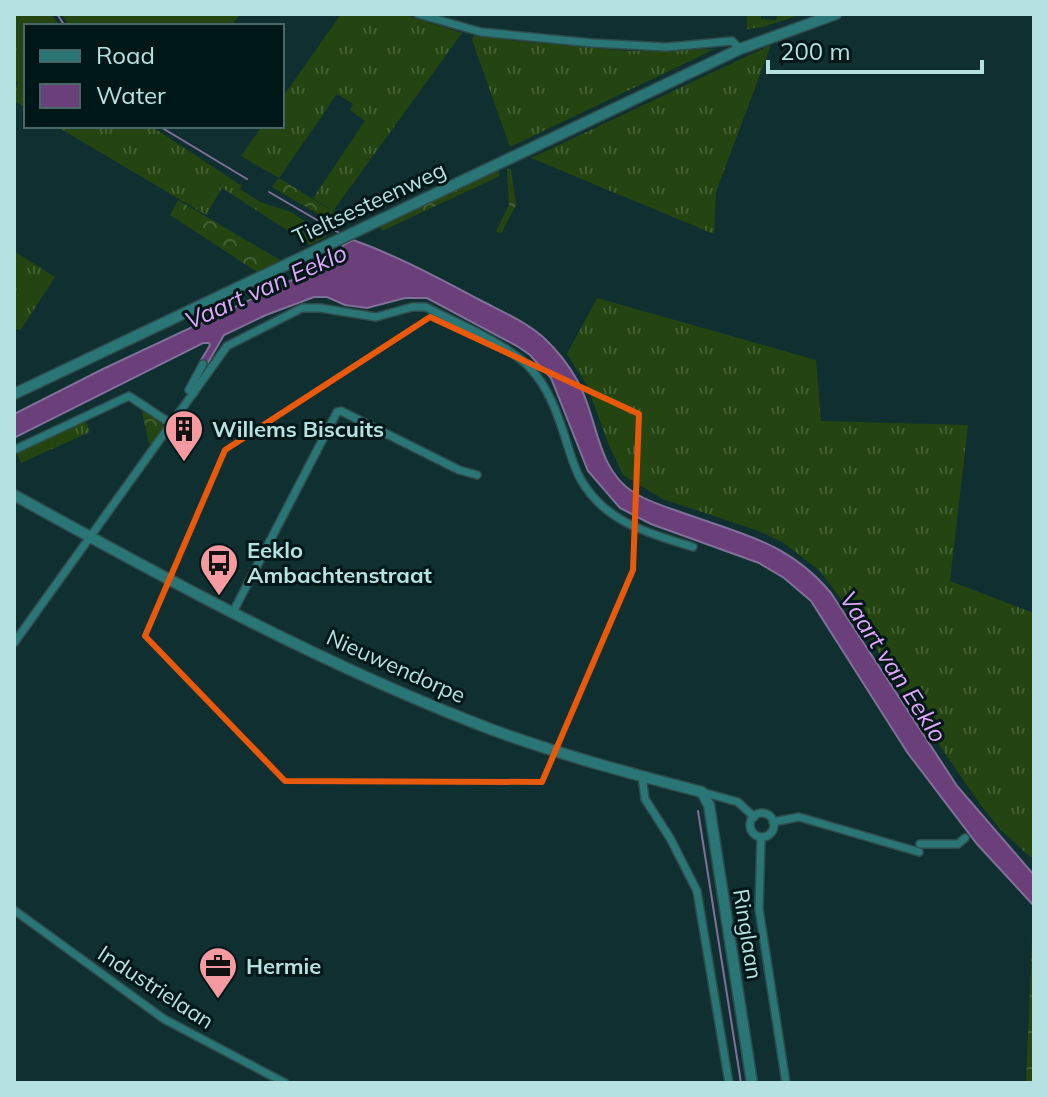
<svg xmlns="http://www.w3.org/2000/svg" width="1048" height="1097" viewBox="0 0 1048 1097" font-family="Mulish,sans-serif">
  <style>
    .grass { fill: url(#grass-tufts) }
    .forest { fill: url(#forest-crowns) }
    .water { fill: #6a3f7a; stroke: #807099; stroke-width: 2 }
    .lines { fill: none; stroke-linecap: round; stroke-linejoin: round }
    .stream { stroke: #807099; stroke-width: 2 }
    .street-casing { stroke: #2f4c4c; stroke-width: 10 }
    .secondary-casing { stroke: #2f4c4c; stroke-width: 13 }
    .street { stroke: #2a7576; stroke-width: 7 }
    .secondary { stroke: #2a7576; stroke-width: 10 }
    .marked { fill: none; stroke: #e8590c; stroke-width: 6; stroke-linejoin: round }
    .labels { text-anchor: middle; stroke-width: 6; stroke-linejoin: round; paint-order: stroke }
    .street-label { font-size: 22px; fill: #b5e1e1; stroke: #001718 }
    .poi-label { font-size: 22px; font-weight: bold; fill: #b5e1e1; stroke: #001718; text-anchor: start }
    .water-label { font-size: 24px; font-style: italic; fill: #e3a4fb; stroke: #001718 }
  </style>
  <defs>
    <pattern id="grass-tufts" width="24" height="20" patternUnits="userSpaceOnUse" patternTransform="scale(2)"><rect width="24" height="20" fill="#244511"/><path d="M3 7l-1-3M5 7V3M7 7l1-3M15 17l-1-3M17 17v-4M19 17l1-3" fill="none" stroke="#426033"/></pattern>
    <pattern id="forest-crowns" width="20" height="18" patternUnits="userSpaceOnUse" patternTransform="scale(2)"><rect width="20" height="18" fill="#244511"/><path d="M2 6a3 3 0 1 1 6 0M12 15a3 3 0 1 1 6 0" fill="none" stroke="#426033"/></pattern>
  </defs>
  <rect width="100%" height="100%" fill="#102f30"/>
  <!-- grass -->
  <g class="grass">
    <path d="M14,14H51L60,26H26V108L14,101V89L18,83L14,80Z"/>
    <path d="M61,14H240L231,26H70Z"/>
    <path d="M341,14H403L462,33L333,211L313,198L365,121L350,110L353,104L337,94L279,178L241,156L262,126H282V98Z"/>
    <path d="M747,14H761V19L776,20L778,14H803L763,27L747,29Z"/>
    <path d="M474,35L517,41L628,51L715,49L510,147L472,40Z"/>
    <path d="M771,45L716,192L714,234L531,158Z"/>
    <path d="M56,126H151L242,186L240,189L260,202L291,212L327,236L310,245L222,188L206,215Z"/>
    <path d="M14,251L55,277L20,331L14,327Z"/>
    <path d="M597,298L816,360L821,421L968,425L950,581L1034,613L1033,857H1030L1001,830L980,804L903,693L873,643L821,572L784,543L759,531L663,499L623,475L608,443L587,385L567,354Z"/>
    <path d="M84,417L90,432L21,463L15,449Z"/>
  </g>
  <!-- forest -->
  <g class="forest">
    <path d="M507,169H511L516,205L501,234L496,231L509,205Z"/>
    <path d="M498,170L500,176L382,231L380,226Z"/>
    <path d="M279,178L348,221L342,228L272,187Z"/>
    <path d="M178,200L280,260L257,272L170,215Z"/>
    <path d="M146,410L162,423L163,427L150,447L142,413Z"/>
    <path d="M1034,935V1083H1026L1032,938Z"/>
  </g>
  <!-- water -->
  <path class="water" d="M353,240C398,256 438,278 480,300C501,311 524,321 543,337C556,349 568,364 577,380C598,416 595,467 633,492C648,502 667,507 683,513C742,534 790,543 831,593L957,786L1034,875V906L977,844L907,752L811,601L784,578L759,563L651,524L620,508L588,471L551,378L530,355L517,346L427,298H405L367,308L345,305L327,297H314L266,315L224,335L206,366L200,362L210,345L209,343H203L14,438V414L103,369L341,257L343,245Z"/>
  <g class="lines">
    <!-- stream -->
    <g class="stream">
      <path d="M57,14L65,26"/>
      <path d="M159,126L247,179"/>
      <path d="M269,192L341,234"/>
      <path d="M698,811L741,1083"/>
    </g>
    <defs>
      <g id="street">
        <path d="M418,14L481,32L592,43L667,47L732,41L740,49"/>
        <path d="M194,393L189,390L203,364"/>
        <path d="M14,450L129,396L173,425"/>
        <path d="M233,612L337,412L341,411L459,470L477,475"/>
        <path d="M14,643L227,346L302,308H320L376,317L412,307H426C456,323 510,345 531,369C548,388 556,410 564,434C569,449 573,466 581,480C606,523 649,533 693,547"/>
        <path d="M642,776L645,799L670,838L697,891L729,1083"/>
        <path d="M702,792L738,802L754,817"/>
        <circle cx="762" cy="825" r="12"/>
        <path d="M773,822L799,817L919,852"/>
        <path d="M761,837L759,909L786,1083"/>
        <path d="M920,844H958L965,838"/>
        <path d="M14,910L164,1019L285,1083"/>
      </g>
      <g id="secondary">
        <path d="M14,394L740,49L836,14"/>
        <path d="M14,495C169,581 327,667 493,730C561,755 632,774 702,792L709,805L752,1083"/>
      </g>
    </defs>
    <!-- street casing -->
    <use href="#street" class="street-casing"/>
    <!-- secondary casing -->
    <use href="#secondary" class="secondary-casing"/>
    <!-- street -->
    <use href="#street" class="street"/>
    <!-- secondary -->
    <use href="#secondary" class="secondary"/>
  </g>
  <!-- marked area -->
  <path class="marked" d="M430,317L639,414L633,570L542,782L285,781L145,636L225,450Z"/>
  <!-- icons -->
  <defs>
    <symbol id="building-pin" viewBox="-11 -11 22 30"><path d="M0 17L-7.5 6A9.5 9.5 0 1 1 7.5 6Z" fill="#f49aa0" stroke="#001718"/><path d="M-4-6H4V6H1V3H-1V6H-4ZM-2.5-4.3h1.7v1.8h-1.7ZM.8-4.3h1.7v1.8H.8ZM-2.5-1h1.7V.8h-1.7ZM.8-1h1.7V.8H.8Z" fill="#111"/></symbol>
    <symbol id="bus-pin" viewBox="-11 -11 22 30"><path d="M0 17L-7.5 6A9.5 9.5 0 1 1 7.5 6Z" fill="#f49aa0" stroke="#001718"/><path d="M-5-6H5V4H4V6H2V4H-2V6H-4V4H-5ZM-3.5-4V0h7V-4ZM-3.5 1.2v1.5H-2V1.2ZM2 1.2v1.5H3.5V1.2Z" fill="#111"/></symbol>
    <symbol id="office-pin" viewBox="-11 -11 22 30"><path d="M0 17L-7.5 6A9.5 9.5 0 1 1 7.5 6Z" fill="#f49aa0" stroke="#001718"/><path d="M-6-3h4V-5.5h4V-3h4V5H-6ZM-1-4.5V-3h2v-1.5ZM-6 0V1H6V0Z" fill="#111"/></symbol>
  </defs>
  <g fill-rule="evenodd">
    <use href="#building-pin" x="162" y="407" width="44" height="60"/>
    <use href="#bus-pin" x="197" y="541" width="44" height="60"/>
    <use href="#office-pin" x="196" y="944" width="44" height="60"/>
  </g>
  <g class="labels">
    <!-- street labels -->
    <g class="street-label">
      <text transform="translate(369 203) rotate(-25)" y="8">Tieltsesteenweg</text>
      <text transform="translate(396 666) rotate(24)" y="8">Nieuwendorpe</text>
      <text transform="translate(748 934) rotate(81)" y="8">Ringlaan</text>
      <text transform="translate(156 987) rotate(33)" y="8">Industrielaan</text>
    </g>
    <!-- poi labels -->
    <g class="poi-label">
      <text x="212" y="437">Willems Biscuits</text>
      <text x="247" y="558">Eeklo<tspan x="247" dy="25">Ambachtenstraat</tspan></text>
      <text x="246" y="974">Hermie</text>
    </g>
    <!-- water labels -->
    <g class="water-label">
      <text transform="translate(266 287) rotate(-24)" y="8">Vaart van Eeklo</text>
      <text transform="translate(893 667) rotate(57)" y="8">Vaart van Eeklo</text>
    </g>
  </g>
  <!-- border -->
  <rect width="1048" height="1097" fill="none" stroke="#b5e1e1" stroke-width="32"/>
  <!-- legend -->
  <rect x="24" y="24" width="260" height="104" fill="#001718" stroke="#486868" stroke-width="2"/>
  <rect x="40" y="50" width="40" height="12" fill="#2a7576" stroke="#486868" stroke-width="2"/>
  <text x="96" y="64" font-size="24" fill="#b5e1e1">Road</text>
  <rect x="40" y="84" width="40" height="24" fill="#6a3f7a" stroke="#486868" stroke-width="2"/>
  <text x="96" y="104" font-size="24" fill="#b5e1e1">Water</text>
  <!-- scale -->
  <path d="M768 60v12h214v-12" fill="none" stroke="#b5e1e1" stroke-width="4"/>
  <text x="780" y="60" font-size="24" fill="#b5e1e1" stroke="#001718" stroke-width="6" paint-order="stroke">200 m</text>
</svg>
